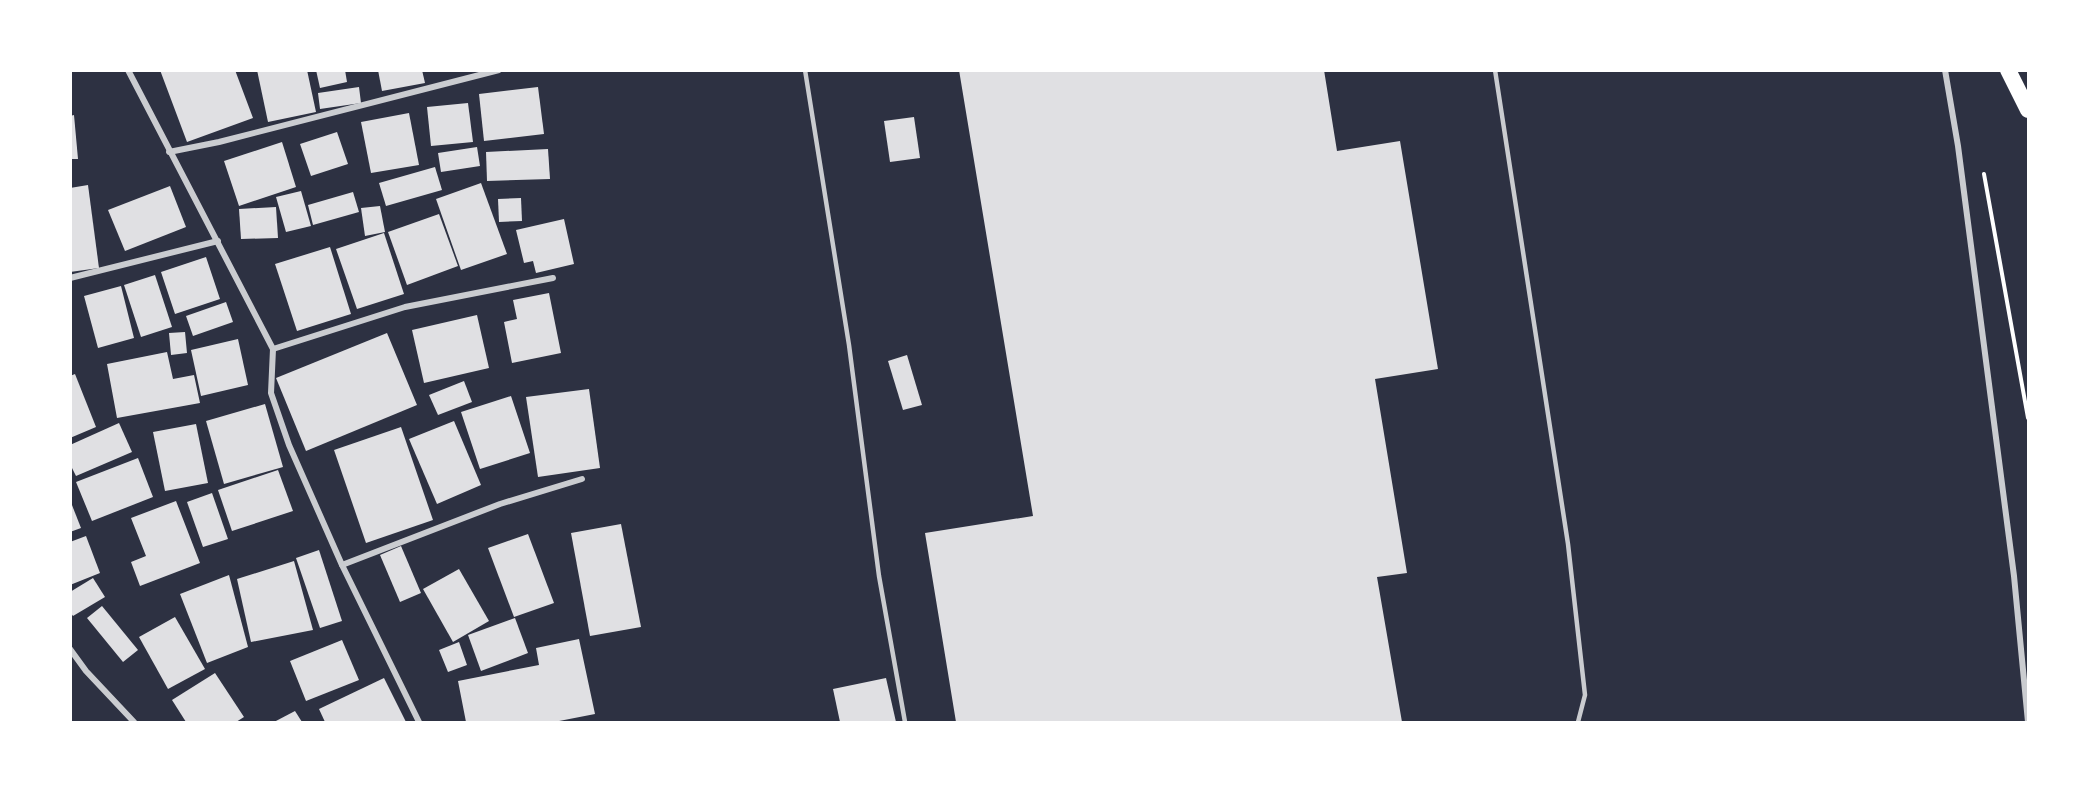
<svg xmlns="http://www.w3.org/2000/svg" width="2099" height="793" viewBox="0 0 2099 793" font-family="'DejaVu Sans',sans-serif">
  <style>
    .building { fill: #e0e0e3 }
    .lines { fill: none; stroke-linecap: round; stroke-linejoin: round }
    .path { stroke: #fff; stroke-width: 4 }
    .service { stroke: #caccd0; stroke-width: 4.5 }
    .minor { stroke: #caccd0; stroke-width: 6 }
    .trunk { stroke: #fff; stroke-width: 16 }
  </style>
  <rect width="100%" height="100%" fill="#2d3142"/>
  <!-- building -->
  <g class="building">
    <path d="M160,70H235L253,118L187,142Z"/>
    <path d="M257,70H307L316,112L268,122Z"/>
    <path d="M316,70H345L347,82L320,88Z"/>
    <path d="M378,70H422L425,83L382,91Z"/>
    <path d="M959,70H1324L1337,151L1400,141L1438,369L1375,379L1407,573L1377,577L1402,722H956L925,533L1033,516Z"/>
    <path d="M359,87L361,103L320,109L318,93Z"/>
    <path d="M538,87L544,134L484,141L479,94Z"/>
    <path d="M468,103L473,142L431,146L427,107Z"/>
    <path d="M409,113L419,165L371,173L361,122Z"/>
    <path d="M74,115L78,159H70V116Z"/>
    <path d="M914,117L920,158L890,162L884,121Z"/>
    <path d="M337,132L348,164L311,176L300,144Z"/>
    <path d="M282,142L296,187L239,206L224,161Z"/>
    <path d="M477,147L480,166L441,172L438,153Z"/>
    <path d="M548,149L550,179L487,181L486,152Z"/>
    <path d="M435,167L442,190L386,206L379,183Z"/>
    <path d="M481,183L507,254L461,270L436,199Z"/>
    <path d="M88,185L99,268L70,272V188Z"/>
    <path d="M170,186L186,227L125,251L108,210Z"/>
    <path d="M301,191L311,226L286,232L276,197Z"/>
    <path d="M353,192L359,212L313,225L308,205Z"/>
    <path d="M521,198L522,221L499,222L498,199Z"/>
    <path d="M380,206L385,232L365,236L361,208Z"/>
    <path d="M276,207L278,238L241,239L239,209Z"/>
    <path d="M439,214L458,266L407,285L388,232Z"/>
    <path d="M564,219L574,264L536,273L533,261L524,263L516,230Z"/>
    <path d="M384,233L404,294L357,309L336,249Z"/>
    <path d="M330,247L351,314L297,331L275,264Z"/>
    <path d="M206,257L220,299L175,314L161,272Z"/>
    <path d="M155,275L172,327L141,337L124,285Z"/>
    <path d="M121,286L134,338L98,348L84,296Z"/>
    <path d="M549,293L561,353L512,363L504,322L517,319L513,300Z"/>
    <path d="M226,302L233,322L193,336L186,316Z"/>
    <path d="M477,315L489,368L424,383L412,330Z"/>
    <path d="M185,332L187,353L171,355L169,333Z"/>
    <path d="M387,333L417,405L306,451L276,378Z"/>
    <path d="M238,339L248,385L201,396L191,350Z"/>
    <path d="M167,352L173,379L194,375L200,403L117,418L107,364Z"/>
    <path d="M907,355L922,405L903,410L888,361Z"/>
    <path d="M75,374L96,427L70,438V376Z"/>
    <path d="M464,381L472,402L438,415L429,395Z"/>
    <path d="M589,389L600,468L538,477L526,397Z"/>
    <path d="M511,396L530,453L480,469L461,412Z"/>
    <path d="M265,404L283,467L224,484L206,421Z"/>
    <path d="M454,421L481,485L437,504L409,439Z"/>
    <path d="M119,423L132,452L76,476L70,464V445Z"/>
    <path d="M196,424L208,483L165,491L153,432Z"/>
    <path d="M401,427L433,520L366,543L334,450Z"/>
    <path d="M138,458L153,497L92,521L76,482Z"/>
    <path d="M278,470L293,511L232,531L218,490Z"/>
    <path d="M212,493L228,539L203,547L187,502Z"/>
    <path d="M70,500L81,528L70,532Z"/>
    <path d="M176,501L200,563L140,586L131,562L146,556L131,518Z"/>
    <path d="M621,524L641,627L590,636L571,533Z"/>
    <path d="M528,534L554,603L514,617L488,548Z"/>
    <path d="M86,536L100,573L70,585V542Z"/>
    <path d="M401,546L421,593L400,602L380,555Z"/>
    <path d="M319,550L342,621L320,628L296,558Z"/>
    <path d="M294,561L313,630L251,642L237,579Z"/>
    <path d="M459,569L489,621L453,642L423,589Z"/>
    <path d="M229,575L248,647L207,663L180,594Z"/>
    <path d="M93,578L105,597L73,616L70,612V592Z"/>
    <path d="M102,606L138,650L123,662L87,618Z"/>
    <path d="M175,617L205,669L168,689L139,637Z"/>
    <path d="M515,618L528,653L481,671L468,635Z"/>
    <path d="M579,639L595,714L554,722H466L458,681L539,665L536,648Z"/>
    <path d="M342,640L359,680L306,701L290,661Z"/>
    <path d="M459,642L467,665L448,672L439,650Z"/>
    <path d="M215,673L244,717L236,722H186L172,700Z"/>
    <path d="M384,678L406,722H325L319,709Z"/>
    <path d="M886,678L896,722H840L833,689Z"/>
    <path d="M295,711L302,722H274Z"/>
  </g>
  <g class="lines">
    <!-- path -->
    <path class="path" d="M1984,174L2028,418"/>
    <!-- service -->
    <g class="service">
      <path d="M805,70L849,345L879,576L905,722"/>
      <path d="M1495,70L1568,544L1585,695L1578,722"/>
    </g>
    <!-- minor -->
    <g class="minor">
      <path d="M128,70L273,349L271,393L289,445L342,565L419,722"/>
      <path d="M1945,70L1958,146L2014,576L2028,722"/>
      <path d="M169,152L219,142L499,70"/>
      <path d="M70,278L218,241"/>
      <path d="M273,349L405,307L553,278"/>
      <path d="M342,565L500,504L582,479"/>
      <path d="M70,649L86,671L134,722"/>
    </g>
    <!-- trunk -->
    <path class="trunk" d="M2008,70L2028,110"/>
  </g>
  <!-- border -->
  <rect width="2099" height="793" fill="none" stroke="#ffffff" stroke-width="144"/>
</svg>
